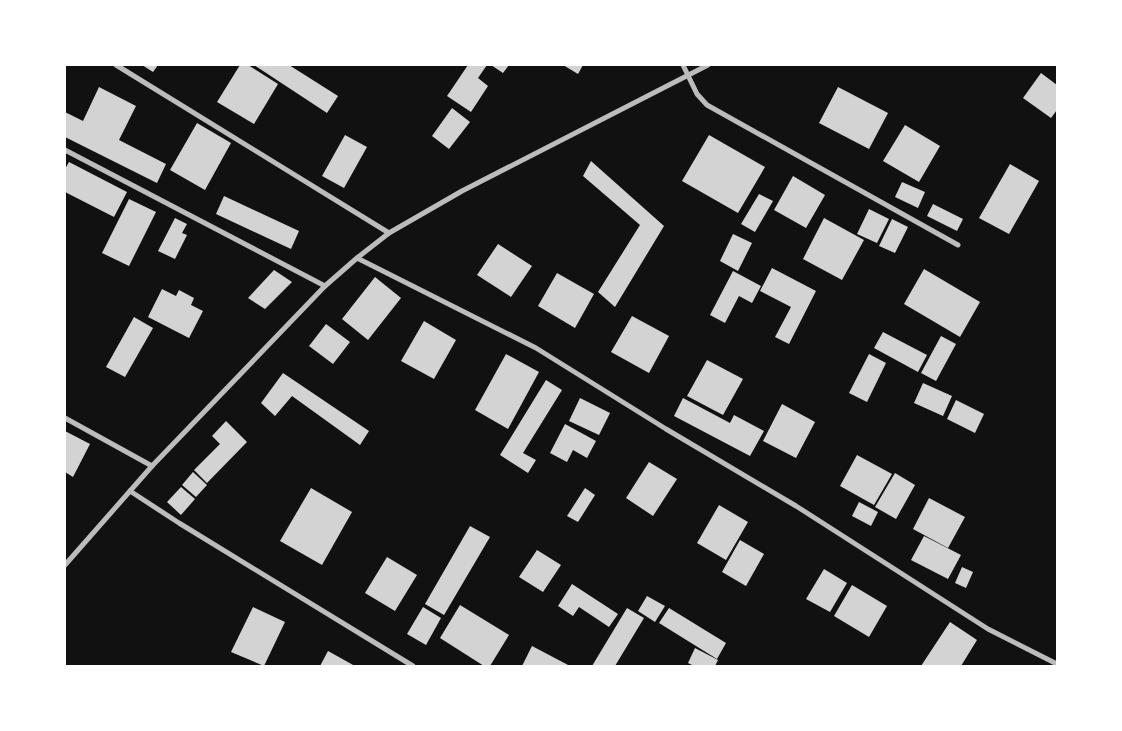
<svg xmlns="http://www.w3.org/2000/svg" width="1122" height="731" viewBox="0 0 1122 731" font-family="Ubuntu,sans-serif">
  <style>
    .building { fill: #d3d3d3 }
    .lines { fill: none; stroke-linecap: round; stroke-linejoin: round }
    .minor { stroke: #bcbcbc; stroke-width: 5 }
  </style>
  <rect width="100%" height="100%" fill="#111"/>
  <!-- building -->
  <g class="building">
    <path d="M142,65H158L153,72Z"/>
    <path d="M240,65H248L278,84L254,124L217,102Z"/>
    <path d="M254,65H289L338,96L327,113Z"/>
    <path d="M468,65H487L478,78L488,86L471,112L447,96Z"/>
    <path d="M491,65H509L503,73Z"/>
    <path d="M563,65H583L578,74Z"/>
    <path d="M1041,73L1057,85V110L1051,118L1023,98Z"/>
    <path d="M99,87L136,106L119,140L166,164L157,183L65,137V112L83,121Z"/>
    <path d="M838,87L888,113L869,149L819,123Z"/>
    <path d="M452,108L470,122L449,149L432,136Z"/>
    <path d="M197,123L231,143L205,190L170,170Z"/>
    <path d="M905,125L940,146L919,182L883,161Z"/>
    <path d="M345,135L367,147L344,188L322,176Z"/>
    <path d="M709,135L765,167L738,213L682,181Z"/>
    <path d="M591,161L664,226L615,307L598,292L640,225L583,176Z"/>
    <path d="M69,162L127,192L114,217L65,192V169Z"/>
    <path d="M1010,164L1039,181L1009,234L979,218Z"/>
    <path d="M793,176L825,195L806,228L774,210Z"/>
    <path d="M902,182L925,192L918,208L895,197Z"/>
    <path d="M759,194L773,201L755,232L741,224Z"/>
    <path d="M224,196L299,231L291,249L216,214Z"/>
    <path d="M129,199L156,212L129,266L102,253Z"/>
    <path d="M933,204L963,219L957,231L927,216Z"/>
    <path d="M869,209L889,219L877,243L857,234Z"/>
    <path d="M175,218L187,224L182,233L187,235L175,259L158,251Z"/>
    <path d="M824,218L864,240L842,280L803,259Z"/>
    <path d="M892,219L908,227L895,253L879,246Z"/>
    <path d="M733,234L752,243L738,271L720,261Z"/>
    <path d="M498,244L532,266L511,297L477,275Z"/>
    <path d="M772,268L816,291L789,344L775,337L791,307L760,291Z"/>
    <path d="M924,269L980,302L960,337L904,304Z"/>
    <path d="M274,270L292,282L265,309L248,298Z"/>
    <path d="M733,271L761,286L752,303L739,296L725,323L710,315Z"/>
    <path d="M557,273L594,294L575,328L538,306Z"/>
    <path d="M375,277L401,298L368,340L342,319Z"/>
    <path d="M162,289L176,296L179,290L194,298L191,305L203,311L189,338L148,317Z"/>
    <path d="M632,316L669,336L649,373L611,352Z"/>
    <path d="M134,317L153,328L125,377L106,367Z"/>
    <path d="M424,321L456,340L434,379L401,361Z"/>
    <path d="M326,324L350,342L333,364L309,346Z"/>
    <path d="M883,332L927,355L918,372L874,348Z"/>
    <path d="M941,336L956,344L936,381L921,373Z"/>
    <path d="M506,354L539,372L508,429L475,410Z"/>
    <path d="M869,354L886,363L867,402L849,393Z"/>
    <path d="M707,360L743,379L723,415L687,396Z"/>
    <path d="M283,373L369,431L360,445L292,396L275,416L261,403Z"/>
    <path d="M546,380L562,390L523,453L536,460L528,473L500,455Z"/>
    <path d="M923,383L952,396L943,416L914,403Z"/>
    <path d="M580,398L610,413L599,435L569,421Z"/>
    <path d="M683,398L730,423L734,415L764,431L750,456L674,416Z"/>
    <path d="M956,400L984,414L975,433L947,419Z"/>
    <path d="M782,404L815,422L796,458L763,441Z"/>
    <path d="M226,421L247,442L207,483L194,470L220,444L212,436Z"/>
    <path d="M565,424L596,441L587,458L573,450L567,462L550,453Z"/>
    <path d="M65,431L90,444L73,477L65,472Z"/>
    <path d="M857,455L892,474L874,505L840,486Z"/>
    <path d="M649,462L677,479L653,516L626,498Z"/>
    <path d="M193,472L207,485L196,497L182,485Z"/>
    <path d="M895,473L915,485L896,519L875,507Z"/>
    <path d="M181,487L195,499L181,515L167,502Z"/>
    <path d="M311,488L352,512L322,565L280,541Z"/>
    <path d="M585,488L595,495L578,522L567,516Z"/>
    <path d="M929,498L965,517L948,548L913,529Z"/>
    <path d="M859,502L878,512L871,526L852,516Z"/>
    <path d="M719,505L748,522L726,560L697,543Z"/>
    <path d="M470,526L490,537L444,615L425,604Z"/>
    <path d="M924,536L961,555L948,579L911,560Z"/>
    <path d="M740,540L764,554L746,586L722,572Z"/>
    <path d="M537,550L561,565L543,592L519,577Z"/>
    <path d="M387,557L417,575L395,611L365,593Z"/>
    <path d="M962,567L973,572L966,588L955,583Z"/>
    <path d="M824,569L847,583L830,612L806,599Z"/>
    <path d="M572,584L618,614L609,627L579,607L573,616L558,606Z"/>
    <path d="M852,585L887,606L869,637L834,616Z"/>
    <path d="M647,596L665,606L655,622L638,611Z"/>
    <path d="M460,605L509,635L490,666H484L440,638Z"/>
    <path d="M253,607L285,622L264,666L231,652Z"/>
    <path d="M423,607L441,618L426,645L407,634Z"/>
    <path d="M627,608L644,618L615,666H592Z"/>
    <path d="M669,608L726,643L717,659L659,623Z"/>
    <path d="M950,622L977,640L961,666H921Z"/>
    <path d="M532,646L570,666H522Z"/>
    <path d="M695,648L718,660L715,666H694L688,663Z"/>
    <path d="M328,651L355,666H320Z"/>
  </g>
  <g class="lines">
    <!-- minor -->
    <g class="minor">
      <path d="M116,65L389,233"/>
      <path d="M683,65L697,94L707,105L958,245"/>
      <path d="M65,150L325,286"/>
      <path d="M357,258L536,348L666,429L796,506L988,629L1057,664"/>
      <path d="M65,418L152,466"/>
      <path d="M130,491L179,523L413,666"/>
      <path d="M65,565L152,466L325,286L357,258L389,233L462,191L708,65"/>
    </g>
  </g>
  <!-- border -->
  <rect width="1122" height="731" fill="none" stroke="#ffffff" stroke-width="132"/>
</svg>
